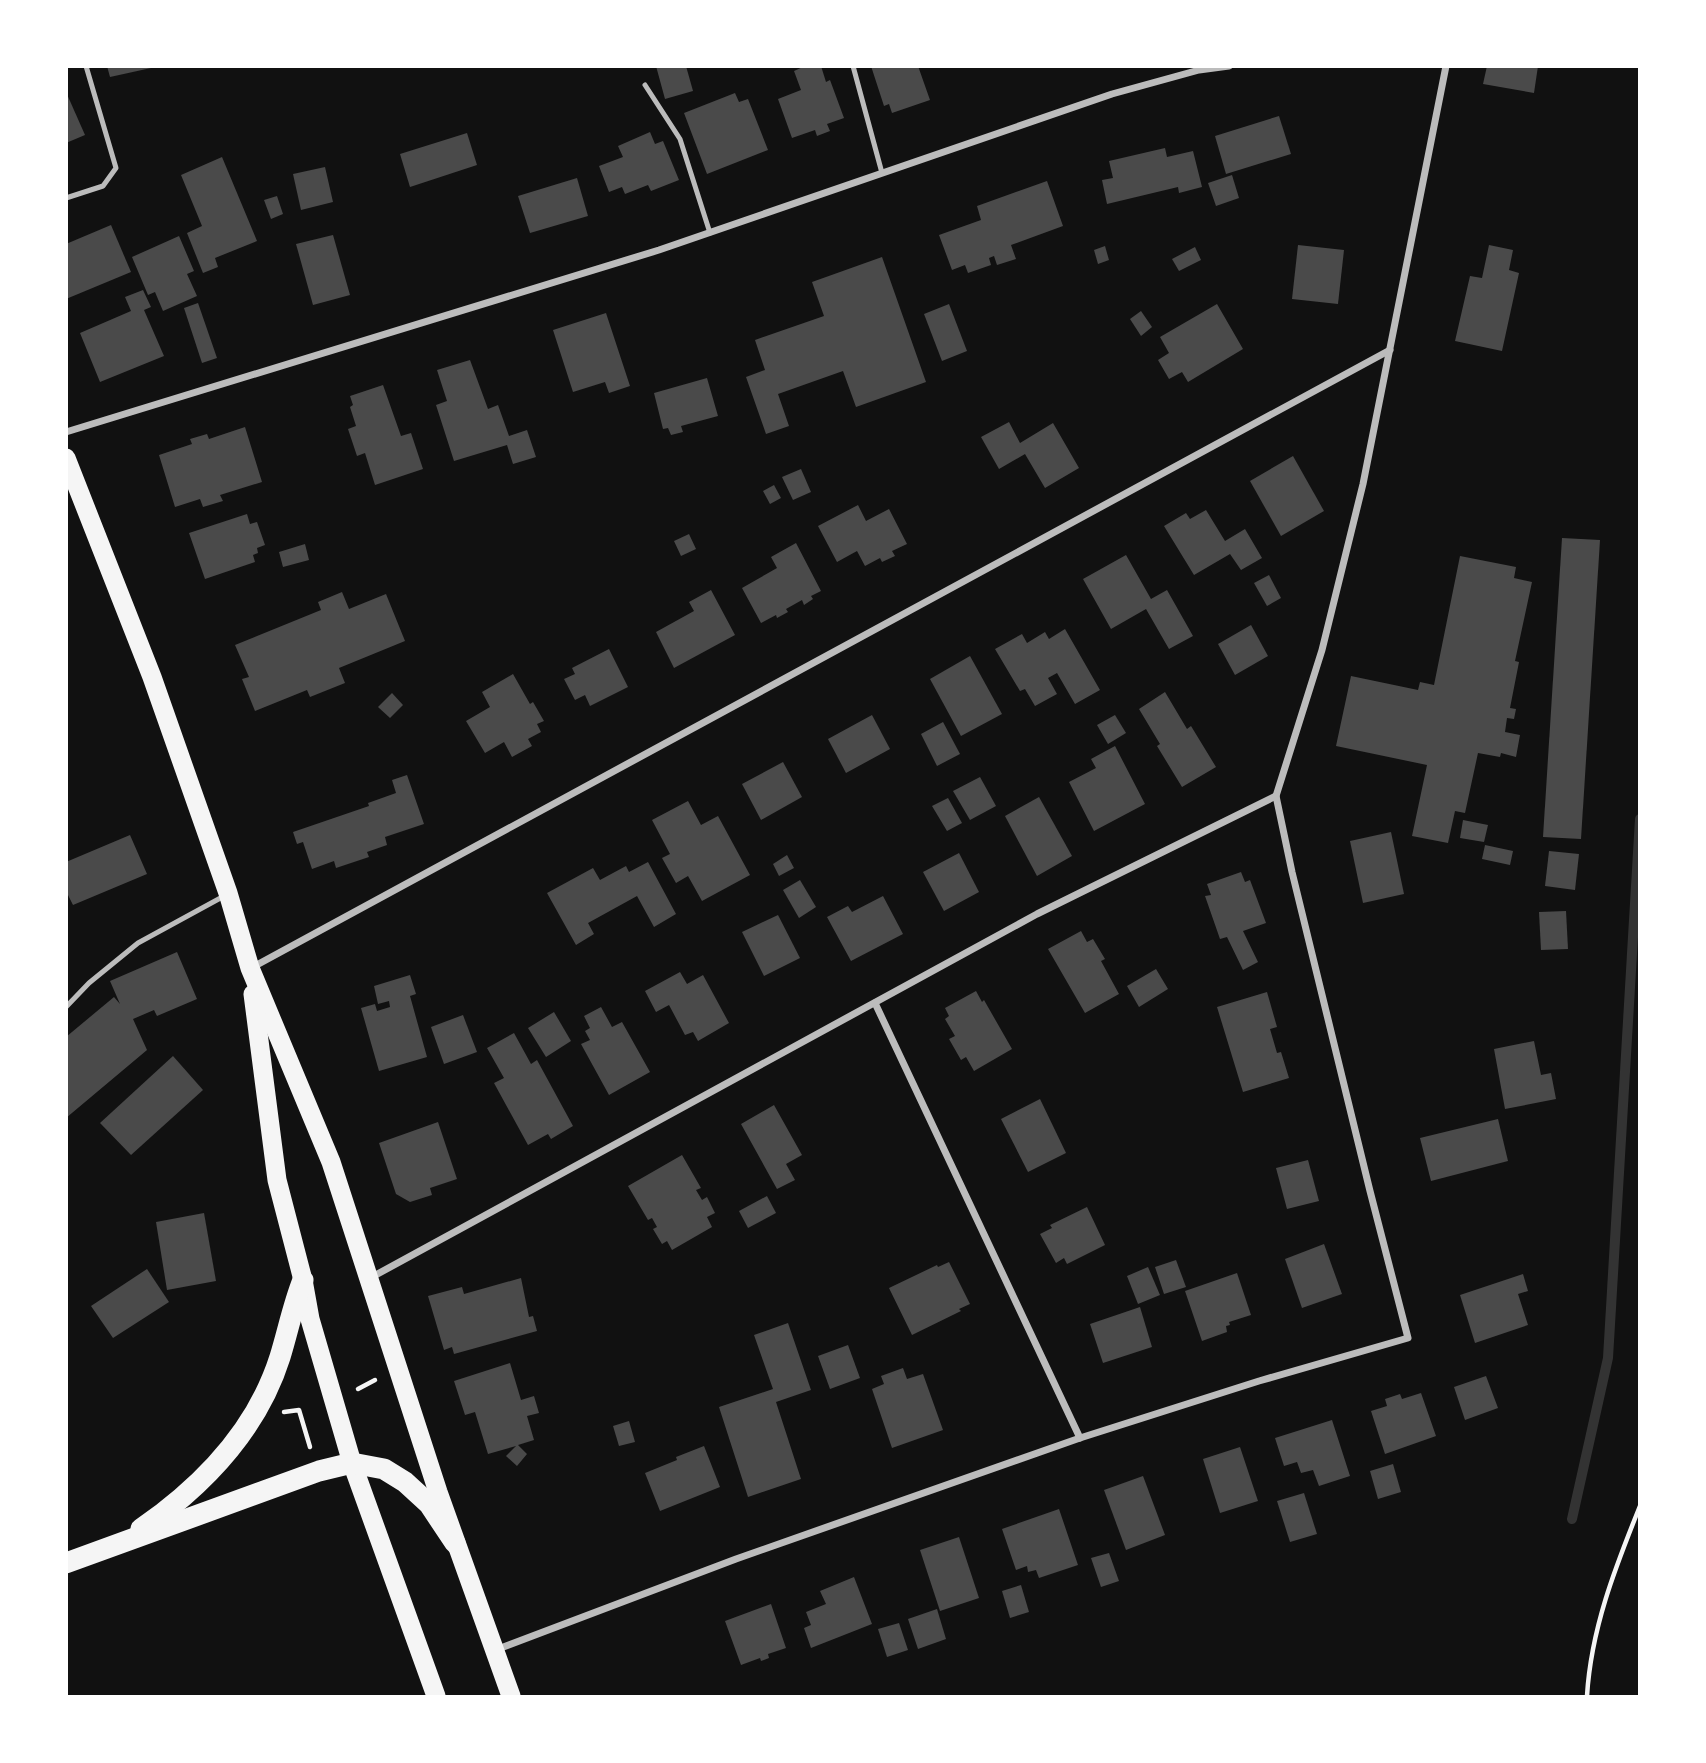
<svg xmlns="http://www.w3.org/2000/svg" width="1706" height="1763" viewBox="0 0 1706 1763" font-family="Raleway,sans-serif">
  <style>
    .lines { fill: none; stroke-linecap: round; stroke-linejoin: round }
    .stream { stroke: #333; stroke-width: 10 }
    .building { fill: #4a4a4a }
    .path { stroke: #f5f5f5; stroke-width: 4.5 }
    .service { stroke: #bcbcbc; stroke-width: 5 }
    .minor { stroke: #bcbcbc; stroke-width: 7 }
    .trunk { stroke: #f5f5f5; stroke-width: 19 }
    .motorway { stroke: #f5f5f5; stroke-width: 21 }
  </style>
  <rect width="100%" height="100%" fill="#111"/>
  <g class="lines">
    <!-- stream -->
    <path class="stream" d="M1572,1519L1608,1358L1640,819"/>
  </g>
  <!-- building -->
  <g class="building">
    <path d="M107,66H151V68L110,77Z"/>
    <path d="M656,66H686L693,91L665,99Z"/>
    <path d="M805,66H821L826,82L830,80L844,118L827,124L830,131L817,136L815,130L792,138L778,99L801,90L794,71Z"/>
    <path d="M871,66H918L930,100L892,113L889,104L884,106Z"/>
    <path d="M1487,66H1538L1534,93L1483,84Z"/>
    <path d="M66,92L85,135L66,143Z"/>
    <path d="M735,93L739,102L748,99L768,150L707,174L684,113Z"/>
    <path d="M1279,116L1291,154L1226,174L1215,136Z"/>
    <path d="M650,132L655,144L663,141L679,180L651,191L648,185L625,194L622,187L609,192L599,166L623,157L618,146Z"/>
    <path d="M467,133L477,165L410,187L400,154Z"/>
    <path d="M1165,148L1167,157L1193,151L1202,187L1179,193L1178,187L1107,204L1102,180L1113,178L1109,161Z"/>
    <path d="M222,157L257,241L215,258L218,267L203,273L187,233L202,226L181,175Z"/>
    <path d="M325,167L333,202L301,210L293,174Z"/>
    <path d="M1232,175L1239,198L1216,206L1208,183Z"/>
    <path d="M577,178L588,216L530,233L518,196Z"/>
    <path d="M1047,181L1063,226L1011,245L1016,259L997,265L994,256L989,258L991,265L968,273L965,265L952,270L939,235L981,220L977,206Z"/>
    <path d="M277,196L283,214L271,219L264,200Z"/>
    <path d="M111,225L131,272L66,299V244Z"/>
    <path d="M333,235L350,295L313,305L296,244Z"/>
    <path d="M179,236L194,271L187,274L197,296L163,311L155,292L148,295L132,257Z"/>
    <path d="M1298,245L1344,250L1338,304L1292,299Z"/>
    <path d="M1489,245L1513,250L1509,270L1519,273L1502,351L1455,341L1470,276L1482,278Z"/>
    <path d="M1105,246L1109,260L1098,264L1094,250Z"/>
    <path d="M1195,247L1201,260L1179,271L1172,259Z"/>
    <path d="M882,257L926,382L856,407L843,371L778,394L789,426L766,434L746,377L765,370L755,340L824,316L812,282Z"/>
    <path d="M143,290L151,307L144,310L164,356L100,382L80,333L131,311L125,297Z"/>
    <path d="M198,303L217,358L202,363L184,308Z"/>
    <path d="M949,304L967,351L942,361L924,314Z"/>
    <path d="M1217,304L1243,349L1188,382L1182,372L1169,379L1158,360L1169,353L1160,337Z"/>
    <path d="M1141,311L1152,327L1141,336L1130,319Z"/>
    <path d="M606,313L630,386L609,393L605,382L573,392L553,330Z"/>
    <path d="M470,360L488,409L498,405L509,436L527,430L536,457L513,464L507,445L454,461L436,405L447,401L437,370Z"/>
    <path d="M707,378L718,416L681,426L683,432L671,435L668,428L663,429L654,393Z"/>
    <path d="M383,385L401,436L411,433L423,469L375,485L365,453L357,456L348,429L356,426L350,407L353,405L350,396Z"/>
    <path d="M1009,422L1020,443L1053,423L1079,468L1045,488L1025,454L999,469L981,437Z"/>
    <path d="M245,427L262,482L220,495L223,501L203,507L200,499L175,507L159,455L192,444L190,439L207,434L209,439Z"/>
    <path d="M1293,456L1324,511L1281,536L1250,481Z"/>
    <path d="M801,469L811,492L793,500L782,477Z"/>
    <path d="M774,485L781,498L770,504L763,491Z"/>
    <path d="M858,505L866,521L889,509L907,544L892,551L895,556L882,562L880,558L865,566L857,551L837,562L818,526Z"/>
    <path d="M1206,510L1225,541L1245,529L1262,558L1241,570L1230,554L1194,575L1164,526L1186,513L1190,519Z"/>
    <path d="M247,514L250,524L257,522L265,545L257,548L258,553L253,555L255,562L205,579L189,533Z"/>
    <path d="M689,534L696,549L681,556L674,541Z"/>
    <path d="M1562,538L1600,540L1581,839L1543,837Z"/>
    <path d="M796,543L821,591L811,596L813,599L804,605L802,600L786,609L788,612L777,618L776,615L761,623L742,588L777,568L771,557Z"/>
    <path d="M305,544L309,560L283,567L279,552Z"/>
    <path d="M1126,555L1151,599L1167,590L1193,636L1169,649L1146,609L1111,629L1083,579Z"/>
    <path d="M1460,556L1516,567L1514,578L1532,582L1515,661L1519,662L1510,708L1516,709L1514,719L1507,718L1505,732L1520,735L1516,757L1501,753L1500,757L1478,753L1465,813L1455,811L1448,843L1412,836L1427,765L1336,746L1351,676L1418,690L1420,682L1434,685Z"/>
    <path d="M1269,575L1281,598L1267,606L1254,583Z"/>
    <path d="M711,590L735,635L674,668L656,632L694,611L689,602Z"/>
    <path d="M342,592L349,609L386,594L405,641L339,668L345,683L310,697L307,690L255,711L242,679L249,677L235,645L321,610L318,602Z"/>
    <path d="M1251,625L1268,656L1235,675L1218,644Z"/>
    <path d="M1065,629L1100,690L1075,704L1057,673L1048,678L1057,694L1035,706L1025,689L1020,691L995,649L1022,634L1027,643L1045,632L1049,639Z"/>
    <path d="M609,649L628,687L590,706L585,695L575,700L564,679L575,674L572,668Z"/>
    <path d="M970,656L1002,714L961,736L930,679Z"/>
    <path d="M513,674L530,704L533,702L544,721L537,724L541,732L528,739L532,746L512,757L504,742L485,753L466,721L490,707L482,692Z"/>
    <path d="M1165,692L1187,729L1191,726L1216,767L1182,787L1157,746L1160,744L1139,709Z"/>
    <path d="M392,693L403,705L390,718L378,707Z"/>
    <path d="M872,715L890,749L846,773L828,739Z"/>
    <path d="M1115,715L1126,733L1108,744L1097,725Z"/>
    <path d="M943,722L960,754L937,766L921,734Z"/>
    <path d="M1115,746L1145,804L1094,831L1069,782L1096,768L1091,759Z"/>
    <path d="M783,762L802,797L761,820L742,784Z"/>
    <path d="M407,775L424,824L385,837L387,845L367,852L369,857L336,868L334,861L312,869L303,842L297,844L293,832L369,806L368,803L396,793L392,780Z"/>
    <path d="M980,777L996,806L970,820L953,791Z"/>
    <path d="M1039,797L1072,856L1037,876L1005,816Z"/>
    <path d="M948,798L962,823L947,831L932,806Z"/>
    <path d="M688,801L701,825L718,816L750,875L702,901L688,876L676,883L662,858L670,854L652,820Z"/>
    <path d="M1463,820L1488,825L1484,842L1460,838Z"/>
    <path d="M1391,832L1404,894L1363,903L1350,841Z"/>
    <path d="M130,835L147,874L73,905L68,895H66V862Z"/>
    <path d="M1485,845L1513,851L1510,865L1482,859Z"/>
    <path d="M1549,851L1579,854L1575,890L1545,886Z"/>
    <path d="M959,853L979,892L944,911L923,872Z"/>
    <path d="M787,855L794,868L779,876L773,864Z"/>
    <path d="M648,862L676,914L654,927L637,896L588,923L594,934L576,945L547,893L593,868L600,880L626,866L629,872Z"/>
    <path d="M1241,872L1245,882L1250,880L1266,923L1243,931L1258,962L1243,970L1227,937L1220,939L1205,896L1211,895L1207,884Z"/>
    <path d="M800,880L816,907L799,918L783,890Z"/>
    <path d="M883,896L903,934L851,961L827,917L848,906L852,912Z"/>
    <path d="M1566,911L1568,949L1541,950L1539,912Z"/>
    <path d="M778,915L800,958L764,976L742,932Z"/>
    <path d="M1081,931L1087,942L1093,939L1105,959L1101,961L1119,994L1085,1013L1048,949Z"/>
    <path d="M177,952L197,999L157,1016L154,1010L133,1019L147,1050L66,1118V1037L114,997L120,1004L110,981Z"/>
    <path d="M1156,969L1168,989L1139,1007L1127,986Z"/>
    <path d="M680,972L687,984L703,975L729,1023L698,1041L693,1032L685,1035L669,1005L656,1012L645,991Z"/>
    <path d="M410,975L416,994L410,996L427,1057L379,1071L361,1008L375,1004L377,1011L390,1007L389,1001L378,1004L374,986Z"/>
    <path d="M976,991L982,1002L984,1000L1012,1049L974,1071L966,1057L961,1060L949,1039L955,1036L945,1019L949,1016L945,1008Z"/>
    <path d="M1267,992L1277,1027L1270,1029L1277,1053L1281,1052L1289,1078L1243,1092L1217,1007Z"/>
    <path d="M601,1007L612,1027L622,1022L650,1072L609,1095L581,1044L590,1040L585,1031L590,1028L584,1016Z"/>
    <path d="M554,1012L571,1041L546,1057L528,1028Z"/>
    <path d="M463,1015L477,1052L444,1064L431,1027Z"/>
    <path d="M514,1033L531,1064L537,1060L573,1126L551,1139L548,1134L528,1145L494,1083L504,1078L487,1048Z"/>
    <path d="M1534,1041L1541,1075L1551,1073L1556,1099L1505,1109L1494,1049Z"/>
    <path d="M173,1056L203,1090L131,1155L100,1123Z"/>
    <path d="M1040,1099L1066,1153L1028,1172L1001,1119Z"/>
    <path d="M774,1105L802,1155L786,1164L795,1180L777,1189L741,1124Z"/>
    <path d="M1498,1119L1508,1161L1431,1181L1420,1138Z"/>
    <path d="M438,1122L457,1179L430,1188L432,1195L410,1202L396,1194L379,1143Z"/>
    <path d="M682,1155L701,1188L696,1190L702,1200L707,1197L715,1213L707,1217L712,1227L672,1250L667,1241L662,1244L653,1229L657,1227L652,1218L648,1220L628,1186Z"/>
    <path d="M1308,1160L1319,1201L1287,1209L1276,1168Z"/>
    <path d="M767,1196L776,1213L748,1228L739,1211Z"/>
    <path d="M1087,1207L1105,1245L1067,1264L1064,1258L1056,1263L1040,1234L1052,1228L1050,1225Z"/>
    <path d="M204,1213L216,1281L167,1290L156,1222Z"/>
    <path d="M1324,1244L1342,1294L1302,1308L1285,1259Z"/>
    <path d="M1176,1260L1186,1287L1164,1294L1155,1267Z"/>
    <path d="M949,1262L970,1304L959,1309L961,1311L912,1335L889,1288L937,1265L938,1267Z"/>
    <path d="M1148,1267L1160,1295L1138,1304L1127,1276Z"/>
    <path d="M147,1269L169,1302L113,1338L91,1306Z"/>
    <path d="M1237,1273L1251,1315L1229,1322L1230,1325L1226,1326L1227,1332L1202,1341L1185,1291Z"/>
    <path d="M1523,1274L1528,1291L1518,1294L1528,1325L1475,1343L1460,1295Z"/>
    <path d="M521,1278L529,1317L533,1316L537,1331L454,1354L452,1347L444,1350L428,1296L462,1287L464,1294Z"/>
    <path d="M1140,1307L1152,1347L1103,1363L1090,1324Z"/>
    <path d="M788,1323L811,1390L776,1402L801,1479L748,1497L719,1407L773,1389L754,1335Z"/>
    <path d="M848,1345L860,1378L830,1389L818,1356Z"/>
    <path d="M510,1363L521,1400L534,1396L539,1413L527,1416L534,1440L518,1445L527,1454L517,1466L506,1456L516,1446L488,1454L475,1412L465,1415L454,1381Z"/>
    <path d="M903,1368L907,1379L923,1374L943,1430L892,1448L872,1389L884,1384L881,1376Z"/>
    <path d="M1486,1376L1498,1408L1465,1420L1454,1387Z"/>
    <path d="M1421,1393L1436,1436L1385,1454L1371,1411L1387,1406L1385,1399L1400,1394L1402,1399Z"/>
    <path d="M1332,1420L1350,1476L1319,1486L1313,1470L1301,1473L1297,1462L1284,1466L1275,1438Z"/>
    <path d="M629,1421L635,1442L619,1446L613,1426Z"/>
    <path d="M704,1446L720,1487L660,1511L645,1473L677,1460L676,1457Z"/>
    <path d="M1240,1447L1258,1501L1220,1513L1203,1459Z"/>
    <path d="M1393,1464L1401,1492L1378,1499L1370,1471Z"/>
    <path d="M1143,1476L1165,1535L1126,1550L1104,1490Z"/>
    <path d="M1304,1493L1317,1534L1290,1542L1277,1501Z"/>
    <path d="M1059,1509L1078,1565L1039,1578L1036,1570L1028,1572L1027,1566L1016,1570L1002,1529Z"/>
    <path d="M959,1537L979,1598L940,1611L920,1550Z"/>
    <path d="M1109,1553L1119,1581L1101,1587L1091,1558Z"/>
    <path d="M854,1577L872,1624L811,1648L804,1628L811,1625L806,1612L826,1604L820,1591Z"/>
    <path d="M1021,1585L1029,1612L1010,1618L1002,1591Z"/>
    <path d="M771,1604L786,1648L768,1654L769,1658L761,1661L760,1658L741,1665L725,1621Z"/>
    <path d="M937,1609L946,1639L918,1649L908,1619Z"/>
    <path d="M899,1623L908,1650L887,1657L878,1629Z"/>
  </g>
  <g class="lines">
    <!-- path -->
    <g class="path">
      <path d="M358,1389L375,1380"/>
      <path d="M284,1412L299,1410L310,1447"/>
      <path d="M1587,1696C1591,1629 1615,1568 1640,1506"/>
    </g>
    <!-- service -->
    <g class="service">
      <path d="M853,66L882,173"/>
      <path d="M645,85L680,139L710,233"/>
      <path d="M66,198L103,186L116,168L86,66"/>
      <path d="M66,1007L89,983L138,943L226,895"/>
    </g>
    <!-- minor -->
    <g class="minor">
      <path d="M66,432L659,250L1112,94L1199,70L1229,66"/>
      <path d="M253,967L1390,350"/>
      <path d="M875,1003L1080,1438"/>
      <path d="M372,1277L1037,914L1276,796"/>
      <path d="M498,1649L736,1559L1080,1438L1259,1381L1408,1338L1370,1191L1292,872L1276,796L1322,650L1363,484L1446,66"/>
    </g>
    <!-- trunk -->
    <g class="trunk">
      <path d="M66,458L152,677L228,893L250,968L331,1162L438,1492L511,1696"/>
      <path d="M253,994L277,1180L303,1280L310,1319L352,1463L436,1696"/>
    </g>
    <!-- motorway -->
    <g class="motorway">
      <path d="M141,1529C203,1486 257,1430 280,1357C288,1331 293,1305 303,1280"/>
      <path d="M66,1563L319,1471L352,1463L384,1469L405,1482L429,1504L455,1543"/>
    </g>
  </g>
  <!-- border -->
  <rect width="1706" height="1763" fill="none" stroke="#ffffff" stroke-width="136"/>
</svg>
